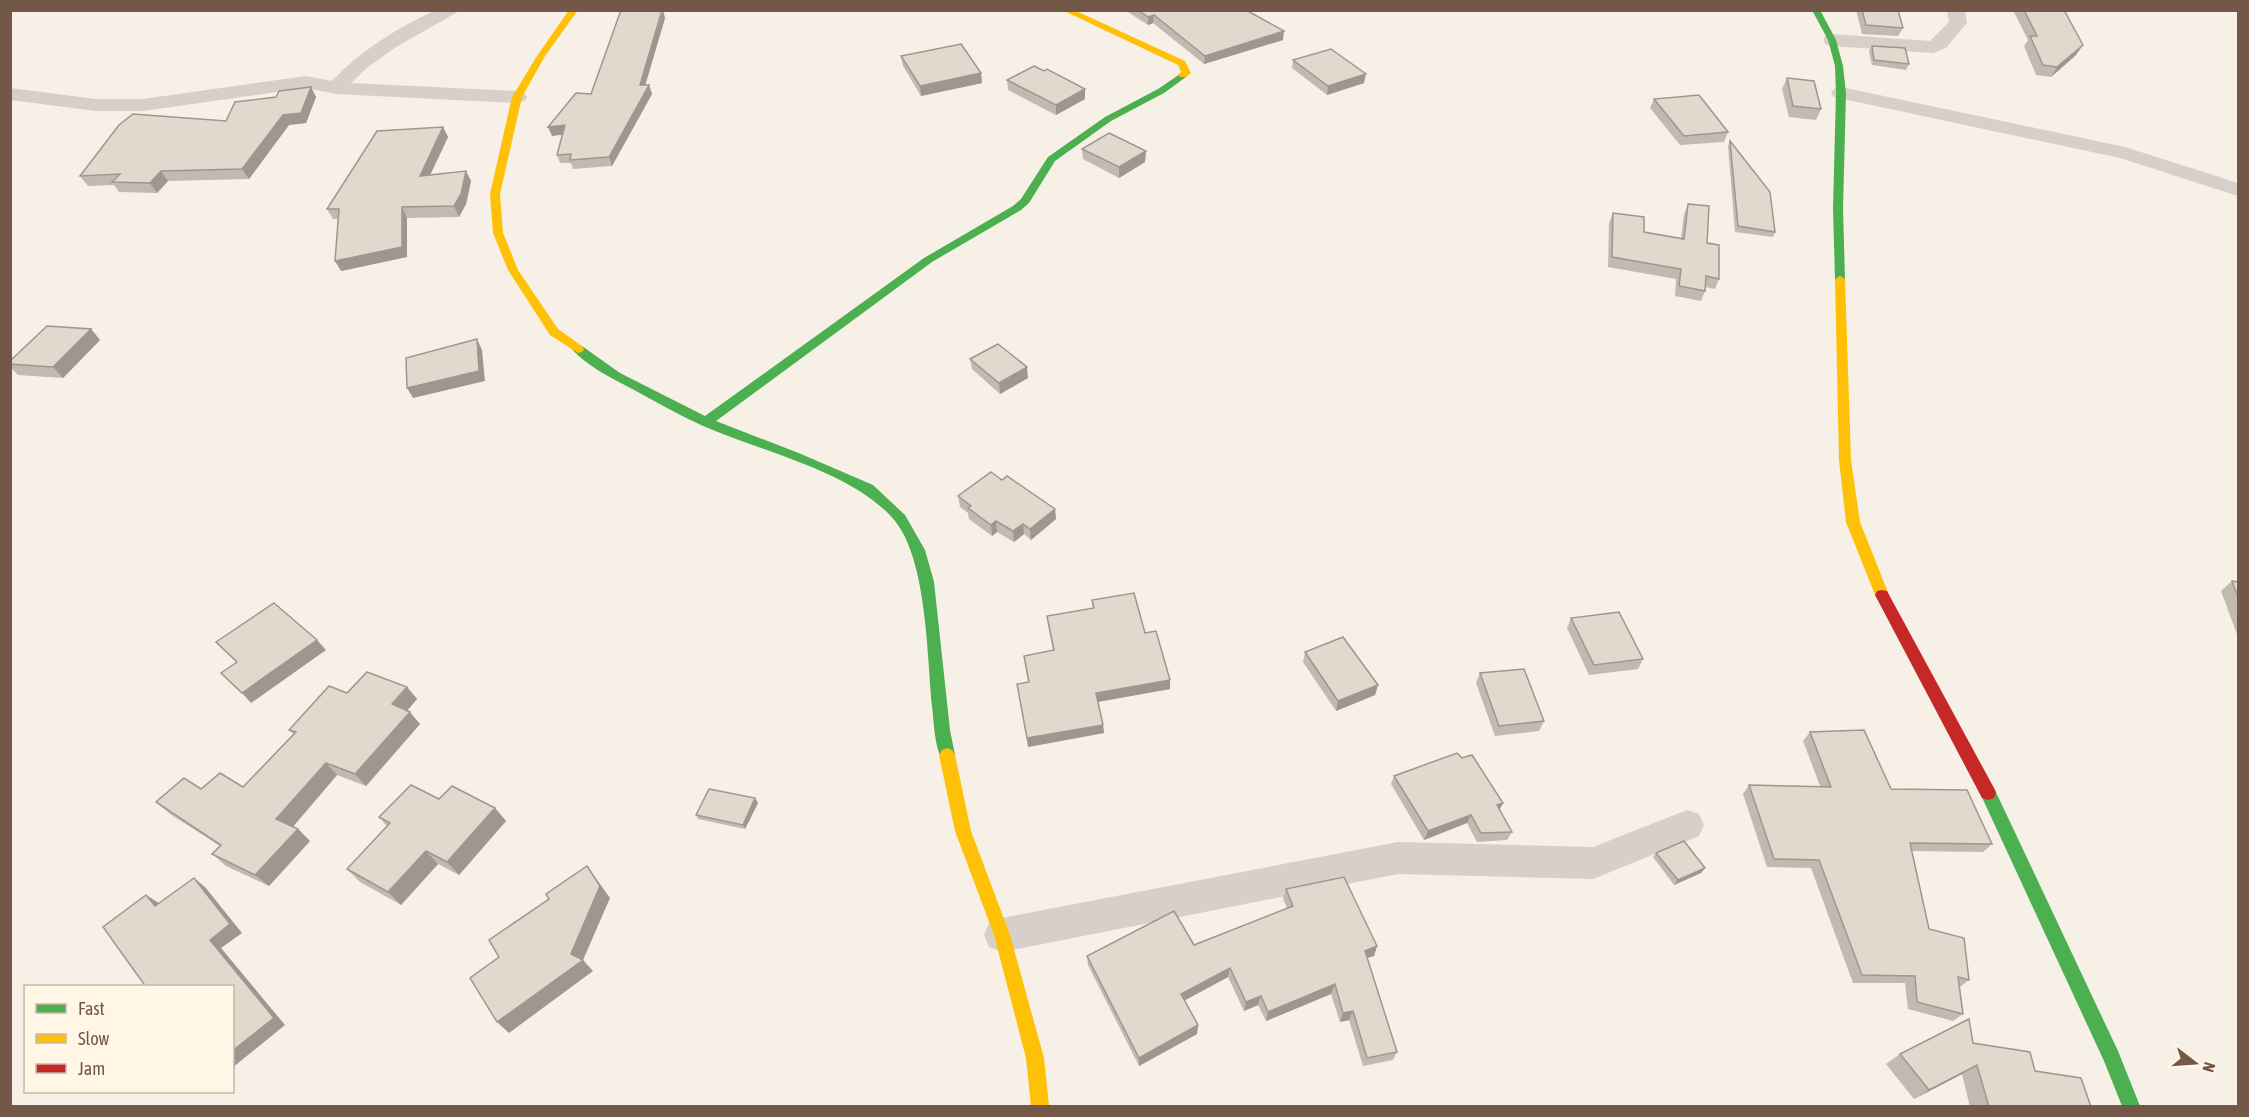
<svg xmlns="http://www.w3.org/2000/svg" width="2249" height="1117" viewBox="0 0 2249 1117" font-family="'Asap Condensed',sans-serif">
  <style>
    .lines { fill: none; stroke-linecap: round; stroke-linejoin: round }
    .street { fill: #d7cfc9; fill-rule: evenodd }
    .fast { fill: #4caf50; fill-rule: evenodd }
    .slow { fill: #ffc107; fill-rule: evenodd }
    .jam { fill: #c62828; fill-rule: evenodd }
    .wall { fill: #c2bab1 }
    .shaded-wall { fill: #9e9790 }
    .building { fill: #e2d8ce; stroke: #9e9790; stroke-width: 1.5 }
  </style>
  <rect width="100%" height="100%" fill="#f6f0e6"/>
  <g class="lines">
    <!-- street -->
    <g class="street">
      <path d="M436,10H461L396,47L368,67L351,83L517,91L524,93L527,97L524,101L517,103L336,94L306,88L143,111H96L10,100V88L96,99H143L306,76L332,81C361,50 397,28 436,10Z"/>
      <path d="M1947,10H1965L1967,23L1946,48L1933,53L1832,46L1825,44L1823,40L1825,36L1832,34L1930,41L1949,22Z"/>
      <path d="M1841,87L2125,147L2238,183V196L2120,158L1834,97L1831,93L1834,89Z"/>
      <path d="M1687,810L1699,814L1704,825L1699,836L1593,879L1398,874L1002,952L989,947L984,935L989,923L1002,918L1398,842L1593,847Z"/>
    </g>
    <!-- fast -->
    <g class="fast">
      <path d="M1812,10H1820L1836,40L1843,66L1846,93L1843,208L1845,279L1840,282L1835,279L1833,208L1836,93L1835,66L1828,40Z"/>
      <path d="M1183,72L1188,75L1186,77L1164,93L1111,121L1055,161L1029,203L1021,210L932,262L716,421L801,454L873,485L905,515L925,550L934,582L950,730L955,755L952,760L947,762L942,760C934,744 934,723 932,706C927,655 927,561 895,521C854,471 759,451 701,425C679,415 658,403 636,391C617,381 586,366 572,349L578,345L582,346L620,373L705,416L924,258L1013,206L1021,199L1048,157L1105,117L1158,89Z"/>
      <path d="M1988,786L1994,788L2118,1051L2140,1106H2122L2104,1061L1980,793L1982,788Z"/>
    </g>
    <!-- slow -->
    <g class="slow">
      <path d="M569,10H578L545,56L522,97L500,194L503,233L518,270L558,329L582,346L584,349L582,352L578,353L550,335L508,270L493,233L490,194L512,97L537,56Z"/>
      <path d="M1062,10H1074L1185,61L1191,73L1186,77H1180L1178,75L1181,72L1178,65Z"/>
      <path d="M1840,276L1845,279L1851,460L1860,522L1889,595L1887,599H1877L1875,595L1846,522L1839,460L1835,279Z"/>
      <path d="M947,748L952,750L955,755L971,831L1010,935L1044,1058L1049,1106H1031L1026,1058L994,935L955,831L939,755L942,750Z"/>
    </g>
    <!-- jam -->
    <path class="jam" d="M1882,590L1887,591L1994,788L1996,793L1994,798L1988,800L1982,798L1875,595L1877,591Z"/>
  </g>
  <!-- wall -->
  <g class="wall">
    <path d="M1125,10H1246L1283,40L1204,64L1153,23L1148,25Z"/>
    <path d="M1856,10H1898L1903,28L1898,36L1862,34Z"/>
    <path d="M2013,10H2064L2076,55L2051,77L2036,75L2024,46L2028,40Z"/>
    <path d="M665,18L645,85H649L652,94L612,166L573,169L571,163H560L557,155L563,134L552,136Z"/>
    <path d="M1872,46L1909,64L1906,70L1872,65L1869,51Z"/>
    <path d="M901,56L981,73L982,83L921,96L903,66Z"/>
    <path d="M1293,60L1364,83L1327,95L1292,68Z"/>
    <path d="M1044,71L1085,89V99L1056,115L1008,90L1007,80Z"/>
    <path d="M1787,78L1821,109L1816,120L1789,117L1782,89Z"/>
    <path d="M311,87L316,97L306,123L289,125L249,179L168,181L157,193L119,192L114,185L88,186L80,176L226,121L276,97Z"/>
    <path d="M1654,99L1728,132L1724,142L1680,145L1650,108Z"/>
    <path d="M443,127L448,137L430,175L466,171L471,181L466,204L459,217L407,218V257L341,271L338,219H333L327,209Z"/>
    <path d="M1730,141L1775,232L1773,237L1735,232L1728,146Z"/>
    <path d="M1082,149L1146,151L1145,162L1119,178L1083,159Z"/>
    <path d="M1688,204L1707,243L1719,279L1715,289L1705,287V291L1701,301L1675,296L1676,279L1608,267L1609,223L1613,213L1644,232L1681,238L1684,214Z"/>
    <path d="M91,329L100,340L63,378L18,375L10,367V361Z"/>
    <path d="M970,359L1028,378L1000,394L972,369Z"/>
    <path d="M1002,480L1055,509L1056,519L1031,540L1024,534L1014,542L997,532L992,536L969,519L968,513L960,507L958,496Z"/>
    <path d="M2232,581L2238,582V637L2221,591Z"/>
    <path d="M1092,600L1145,633L1170,680V689L1098,702L1104,733L1028,747L1017,684L1028,682L1024,656L1053,650L1048,625L1047,616L1093,608Z"/>
    <path d="M1571,618L1643,659L1638,669L1589,675L1567,628Z"/>
    <path d="M1305,652L1378,685L1375,695L1336,711L1303,662Z"/>
    <path d="M1480,673L1544,721L1539,731L1495,736L1476,683Z"/>
    <path d="M407,687L417,699L407,710L420,724L366,786L337,775L293,827L298,829L310,841L269,886L226,866L212,854L220,846L170,814L156,802L201,789L243,787L293,734L289,730L347,693Z"/>
    <path d="M1810,732L1891,789L1992,844L1983,852L1911,851L1929,929L1969,980L1960,987L1963,1014L1953,1021L1908,1009L1905,983H1853L1811,868L1767,867L1743,794L1749,785L1820,786L1803,741Z"/>
    <path d="M1394,776L1500,810L1512,832L1507,840L1477,842L1467,823L1424,840L1391,784Z"/>
    <path d="M439,799L495,808L506,821L459,875L438,864L401,905L360,882L347,869L387,826L379,817Z"/>
    <path d="M758,803L745,829L698,819L696,815Z"/>
    <path d="M1656,853L1705,868L1701,873L1674,885L1653,857Z"/>
    <path d="M1286,889L1377,946L1374,956L1367,958L1397,1052L1393,1060L1363,1066L1349,1020L1340,1022L1331,994L1266,1021L1258,1005L1244,1011L1228,977L1184,1000L1198,1025L1197,1034L1139,1066L1088,965L1087,956L1194,945L1287,908L1283,899Z"/>
    <path d="M1973,1043L2035,1071L2091,1107H1970L1962,1074L1914,1099L1886,1064L1900,1054Z"/>
  </g>
  <!-- shaded-wall -->
  <g class="shaded-wall">
    <path d="M663,10L665,18L643,93L640,85Z"/>
    <path d="M1154,15L1153,23L1148,25V17Z"/>
    <path d="M1284,31L1283,40L1204,64L1205,56Z"/>
    <path d="M2083,45L2076,55L2051,77L2057,67Z"/>
    <path d="M981,73L982,83L921,96L920,86Z"/>
    <path d="M1366,74L1364,83L1327,95L1328,86Z"/>
    <path d="M649,85L652,94L612,166L609,157Z"/>
    <path d="M311,87L316,97L306,123L289,125L249,179L242,169L283,115Z"/>
    <path d="M1085,89V99L1056,115V105Z"/>
    <path d="M565,125L568,134L552,136L548,127Z"/>
    <path d="M443,127L448,137L425,186L420,176Z"/>
    <path d="M1146,151L1145,162L1119,178V167Z"/>
    <path d="M161,171L168,181L157,193L150,183Z"/>
    <path d="M466,171L471,181L466,204L459,217L454,206Z"/>
    <path d="M402,207L407,218V257L341,271L335,261Z"/>
    <path d="M91,329L100,340L63,378L53,367Z"/>
    <path d="M477,339L482,350L485,381L413,398L407,388Z"/>
    <path d="M1027,367L1028,378L1000,394L999,383Z"/>
    <path d="M1055,509L1056,519L1031,540L1030,529Z"/>
    <path d="M996,521L997,532L992,536L991,525Z"/>
    <path d="M1023,524L1024,534L1014,542L1013,531Z"/>
    <path d="M317,640L326,650L251,703L242,693Z"/>
    <path d="M1170,680V689L1097,702L1096,693Z"/>
    <path d="M1378,685L1375,695L1336,711L1338,701Z"/>
    <path d="M407,687L417,699L402,717L392,704Z"/>
    <path d="M410,712L420,724L366,786L355,774Z"/>
    <path d="M1103,725L1104,733L1028,747L1027,738Z"/>
    <path d="M326,763L337,775L289,831L276,819Z"/>
    <path d="M755,798L758,803L745,829L743,825Z"/>
    <path d="M1503,803L1499,811L1497,805Z"/>
    <path d="M495,808L506,821L459,875L447,862Z"/>
    <path d="M1471,815L1467,823L1424,840L1428,831Z"/>
    <path d="M298,829L310,841L269,886L255,875Z"/>
    <path d="M426,851L438,864L401,905L388,892Z"/>
    <path d="M587,866L610,898L583,960L593,971L509,1033L497,1022L571,954Z"/>
    <path d="M1705,868L1701,873L1674,885L1678,880Z"/>
    <path d="M194,878L205,887L242,933L221,948L285,1025L232,1068V1051L210,940Z"/>
    <path d="M146,895L159,903L155,906Z"/>
    <path d="M1377,946L1374,956L1361,960L1365,951Z"/>
    <path d="M1230,968L1228,977L1180,1003L1181,994Z"/>
    <path d="M1335,984L1331,994L1266,1021L1268,1012Z"/>
    <path d="M1261,996L1258,1005L1244,1011L1246,1002Z"/>
    <path d="M1353,1011L1349,1020L1340,1022L1343,1013Z"/>
    <path d="M1198,1025L1197,1034L1139,1066V1058Z"/>
    <path d="M1977,1065L1962,1074L1914,1099L1929,1090Z"/>
  </g>
  <!-- building -->
  <g class="building">
    <path d="M621,10H662L640,85H649L609,157L570,160L571,154L557,155L565,125L548,127L576,93L591,94Z"/>
    <path d="M1138,10H1246L1284,31L1205,56L1154,15L1148,17Z"/>
    <path d="M1862,10H1898L1903,28L1866,25Z"/>
    <path d="M2024,10H2064L2083,45L2057,67L2043,65L2030,36H2037Z"/>
    <path d="M961,44L981,73L920,86L901,56Z"/>
    <path d="M1872,46L1905,48L1909,64L1874,60Z"/>
    <path d="M1331,49L1366,74L1328,86L1293,60Z"/>
    <path d="M1034,66L1044,71L1047,69L1085,89L1056,105L1007,80Z"/>
    <path d="M1787,78L1814,81L1821,109L1793,106Z"/>
    <path d="M311,87L301,113L283,115L242,169L161,171L150,183L112,182L120,174L80,176L119,125L133,114L226,121L235,102L276,97L279,91Z"/>
    <path d="M1699,95L1728,132L1684,136L1654,99Z"/>
    <path d="M443,127L420,176L466,171L461,194L454,206L402,207V247L335,261L339,209H327L377,131Z"/>
    <path d="M1109,133L1146,151L1119,167L1082,149Z"/>
    <path d="M1730,141L1770,192L1775,232L1738,226Z"/>
    <path d="M1688,204L1709,206L1707,243L1719,245V279L1706,276L1705,291L1679,286L1681,269L1612,257L1613,213L1644,217V232L1684,239Z"/>
    <path d="M47,326L91,329L53,367L10,364V361Z"/>
    <path d="M477,339L479,371L407,388L406,358Z"/>
    <path d="M998,344L1027,367L999,383L970,359Z"/>
    <path d="M991,472L1002,480L1007,476L1055,509L1030,529L1023,524L1013,531L996,521L991,525L968,508L971,506L958,496Z"/>
    <path d="M2232,581L2238,582V597Z"/>
    <path d="M1134,593L1145,633L1156,631L1170,680L1096,693L1103,725L1027,738L1017,684L1029,682L1024,656L1054,650L1047,616L1094,608L1092,600Z"/>
    <path d="M274,603L317,640L242,693L221,673L237,662L216,642Z"/>
    <path d="M1619,612L1643,659L1594,665L1571,618Z"/>
    <path d="M1343,637L1378,685L1338,701L1305,652Z"/>
    <path d="M1524,669L1544,721L1499,726L1480,673Z"/>
    <path d="M367,672L407,687L392,704L410,712L355,774L326,763L276,819L298,829L255,875L212,854L221,845L156,802L184,778L201,789L220,773L243,787L296,732L289,730L329,686L347,693Z"/>
    <path d="M1864,730L1891,789L1967,790L1992,844L1910,843L1929,929L1964,938L1969,980L1958,977L1963,1014L1917,1002L1915,976L1862,975L1819,860L1774,859L1749,785L1831,787L1810,732Z"/>
    <path d="M1457,753L1462,758L1472,755L1503,803L1497,805L1512,832L1481,833L1471,815L1428,831L1394,776Z"/>
    <path d="M411,785L439,799L452,786L495,808L447,862L426,851L388,892L347,869L390,823L379,817Z"/>
    <path d="M709,789L755,798L743,825L696,815Z"/>
    <path d="M1684,841L1705,868L1678,880L1656,853Z"/>
    <path d="M587,866L600,886L571,954L583,960L497,1022L470,978L499,957L489,940L549,899L546,894Z"/>
    <path d="M1344,877L1377,946L1365,951L1397,1052L1367,1058L1353,1011L1343,1013L1335,984L1268,1012L1261,996L1246,1002L1230,968L1181,994L1198,1025L1139,1058L1087,956L1174,911L1194,945L1293,906L1286,889Z"/>
    <path d="M194,878L230,924L210,940L274,1018L232,1051V987H146L103,927L146,895L155,906Z"/>
    <path d="M1969,1019L1973,1043L2030,1052L2035,1071L2081,1078L2091,1107H1989L1977,1065L1929,1090L1900,1054Z"/>
  </g>
  <!-- border -->
  <rect width="2249" height="1117" fill="none" stroke="#735847" stroke-width="24"/>
  <!-- legend -->
  <rect x="24" y="985" width="210" height="108" fill="#fff6e6" stroke="#c7b7a6" stroke-width="1.5"/>
  <rect x="36" y="1004" width="30" height="9" fill="#4caf50" stroke="#c7b7a6" stroke-width="1.5"/>
  <text x="78" y="1015" font-size="18" fill="#735847">Fast</text>
  <rect x="36" y="1034" width="30" height="9" fill="#ffc107" stroke="#c7b7a6" stroke-width="1.5"/>
  <text x="78" y="1045" font-size="18" fill="#735847">Slow</text>
  <rect x="36" y="1064" width="30" height="9" fill="#c62828" stroke="#c7b7a6" stroke-width="1.5"/>
  <text x="78" y="1075" font-size="18" fill="#735847">Jam</text>
  <!-- north arrow -->
  <g transform="translate(2195 1063) rotate(107)" stroke="#fff6e6" stroke-width="4.5" paint-order="stroke">
  <path d="M0-4.5L10 22L0 15L-10 22Z" fill="#735847"/>
  <text y="-9" font-size="16" font-weight="bold" text-anchor="middle" fill="#735847">N</text>
  </g>
</svg>
